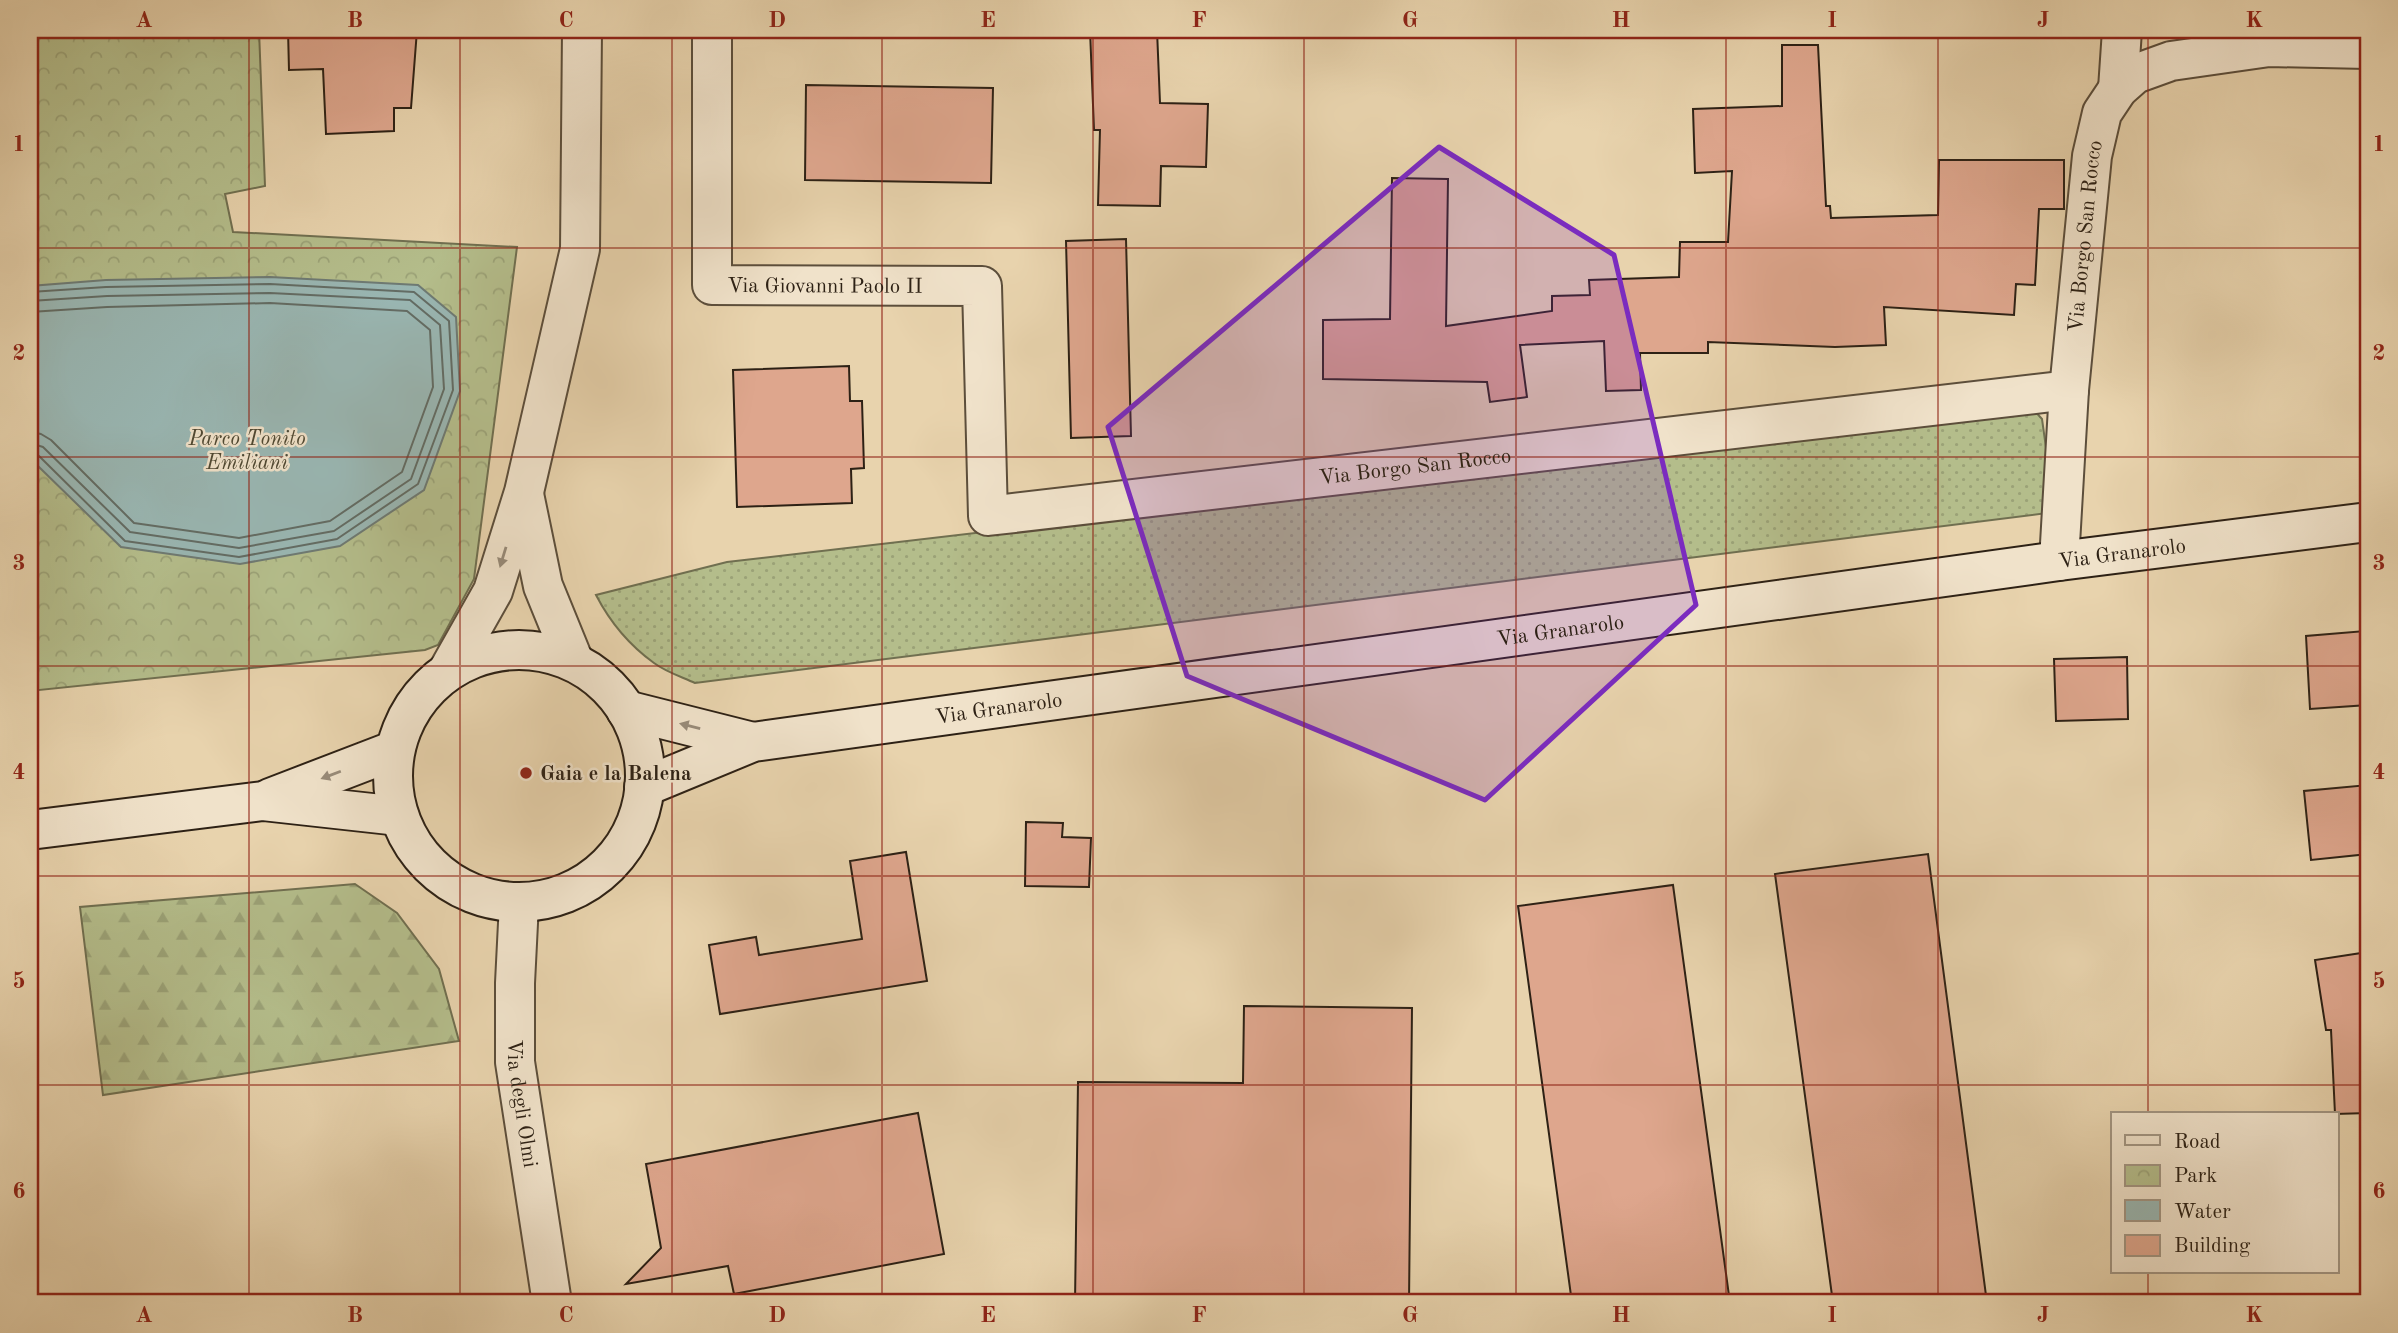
<svg xmlns="http://www.w3.org/2000/svg" width="2398" height="1333" viewBox="0 0 2398 1333" font-family="'Old Standard TT',serif">
  <style>
    .grass { fill: url(#grass-dots); stroke: #706f50; stroke-width: 2 }
    .forest { fill: url(#forest-firs); stroke: #706f50; stroke-width: 2 }
    .park { fill: url(#park-crowns); stroke: #706f50; stroke-width: 2 }
    .water { fill: #99b6b2; stroke: #6e7a73; stroke-width: 2 }
    .lines { fill: none; stroke-linecap: round; stroke-linejoin: round }
    .shore { stroke: #636c64; stroke-width: 2 }
    .building { fill: #dea68d; stroke: #2d2115; stroke-width: 2 }
    .street-casing { stroke: #5c4e3b; stroke-width: 42 }
    .secondary-casing { stroke: #2d2115; stroke-width: 42 }
    .street { stroke: #f0e2ca; stroke-width: 38 }
    .secondary { stroke: #f0e2ca; stroke-width: 38 }
    .oneway { fill: #988b79 }
    .marked { fill: #7b2cbf; fill-opacity: 0.2; stroke: #7b2cbf; stroke-width: 5; stroke-linejoin: round }
    .grid { fill: none; stroke: #8f2418; stroke-width: 2; stroke-opacity: 0.55 }
    .poi-dot { fill: #8f2418; stroke: #f0e2ca; stroke-width: 2.5 }
    .labels { text-anchor: middle; stroke-width: 5; stroke-linejoin: round; paint-order: stroke }
    .street-label { font-size: 21px; fill: #2d2115; stroke: #f0e2ca }
    .park-label { font-size: 21px; font-style: italic; fill: #4f4832; stroke: #f0e2ca }
    .poi-label { font-size: 21px; font-weight: bold; fill: #2d2115; stroke: #f0e2ca; text-anchor: start }
    .neatline { fill: none; stroke: #8f2418; stroke-width: 2.5 }
    .grid-label { font-size: 23px; text-anchor: middle; font-weight: bold; fill: #8f2418 }
  </style>
  <defs>
    <pattern id="grass-dots" width="8" height="8" patternUnits="userSpaceOnUse" patternTransform="scale(1.75)"><rect width="8" height="8" fill="#b4bd8b"/><path d="M2 2h.1M6 6h.1" fill="none" stroke="#9ba277" stroke-width="1.8" stroke-linecap="round"/></pattern>
    <pattern id="forest-firs" width="22" height="20" patternUnits="userSpaceOnUse" patternTransform="scale(1.75)"><rect width="22" height="20" fill="#b4bd8b"/><path d="M5 1l3.5 6h-7zM16 11l3.5 6h-7z" fill="#9ba277"/></pattern>
    <pattern id="park-crowns" width="20" height="18" patternUnits="userSpaceOnUse" patternTransform="scale(1.75)"><rect width="20" height="18" fill="#b4bd8b"/><path d="M2 6a3 3 0 1 1 6 0M12 15a3 3 0 1 1 6 0" fill="none" stroke="#9ba277"/></pattern>
  </defs>
  <rect width="100%" height="100%" fill="#e8d3ad"/>
  <filter id="stains"><feTurbulence type="fractalNoise" baseFrequency=".00286" numOctaves="4"/><feColorMatrix values="0 0 0 0 .2 0 0 0 0 .09 0 0 0 0 .02 0 0 0 .5 -.17"/></filter>
  <radialGradient id="worn" r=".72"><stop offset=".6" stop-color="#630" stop-opacity="0"/><stop offset="1" stop-color="#630" stop-opacity=".3"/></radialGradient>
  <!-- grass -->
  <path class="grass" d="M2033,409L2042,419L2055,512L695,683C682,677 666,672 654,663C629,645 610,622 596,595L727,562Z"/>
  <!-- forest -->
  <path class="forest" d="M355,884L397,913L439,969L459,1041L103,1095L80,907Z"/>
  <!-- park -->
  <path class="park" d="M30,30H259L265,186L225,194L233,232L517,247L474,579L438,645L425,650L30,691Z"/>
  <!-- water -->
  <path class="water" d="M270,277L418,285L456,317L460,391L424,490L340,546L240,564L121,547L39,467L30,455V286L106,280Z"/>
  <g class="lines">
    <!-- shore -->
    <g class="shore">
      <path d="M30,292L106,287L270,284L414,292L449,321L453,390L418,484L337,539L239,557L125,541L37,454L30,451"/>
      <path d="M30,301L107,296L270,293L410,300L440,325L444,389L411,479L334,531L239,548L130,532L43,447L30,443"/>
      <path d="M30,312L107,307L270,303L407,311L430,330L433,387L402,472L330,521L239,538L134,523L51,440L41,434L30,432"/>
    </g>
  </g>
  <!-- building -->
  <g class="building">
    <path d="M288,30H417L411,108H394V131L326,134L323,69L289,70Z"/>
    <path d="M1090,30H1157L1160,103L1208,104L1206,167L1161,166L1160,206L1098,205L1100,130H1094Z"/>
    <path d="M1782,45H1818L1826,206H1830L1831,218L1938,215L1939,160H2064V209H2039L2035,285L2016,284L2014,315L1884,307L1886,345L1835,347L1708,342V353H1640L1641,390L1606,391L1604,341L1520,345L1527,397L1490,402L1487,382L1323,379V320L1390,319L1392,178L1448,179L1446,326L1552,311V296L1590,295L1589,280L1679,277L1680,242H1728L1732,171L1695,173L1693,109L1782,106Z"/>
    <path d="M806,85L993,88L991,183L805,180Z"/>
    <path d="M1126,239L1131,436L1071,438L1066,241Z"/>
    <path d="M849,366L850,401H862L864,468L851,469L852,503L737,507L733,370Z"/>
    <path d="M2365,631L2368,705L2310,709L2306,636Z"/>
    <path d="M2127,657L2128,719L2056,721L2054,659Z"/>
    <path d="M2368,785V854L2311,860L2304,791Z"/>
    <path d="M1026,822L1063,823L1062,837L1091,838L1089,887L1025,886Z"/>
    <path d="M906,852L927,981L720,1014L709,945L756,937L759,955L862,939L850,861Z"/>
    <path d="M1928,854L1987,1303H1833L1775,874Z"/>
    <path d="M1673,885L1730,1303H1572L1518,906Z"/>
    <path d="M2368,952V1113L2335,1114L2331,1030H2326L2315,960Z"/>
    <path d="M1244,1006L1412,1008L1409,1303H1075L1078,1082L1243,1083Z"/>
    <path d="M918,1113L944,1254L734,1294L728,1266L626,1284L661,1248L646,1164Z"/>
  </g>
  <g class="lines">
    <defs>
      <g id="street">
        <path id="s1" d="M712,30V285L982,286L988,516L2069,390"/>
        <path d="M2118,89L2122,30"/>
        <path d="M524,494L543,586L574,662"/>
        <path id="s2" d="M2059,561L2069,390L2092,156L2102,113L2118,89L2135,74L2171,61L2269,47L2368,49"/>
        <path d="M449,669L493,591L524,492L580,249L582,30"/>
        <path id="s3" d="M519,903L515,983V1062L552,1303"/>
      </g>
      <g id="secondary">
        <circle cx="519" cy="776" r="126"/>
        <path d="M626,710L753,742"/>
        <path id="s4" d="M644,787L753,742L2059,561L2368,522"/>
        <path d="M270,798L395,750"/>
        <path d="M30,830L263,801L399,816"/>
      </g>
    </defs>
    <!-- street casing -->
    <use href="#street" class="street-casing"/>
    <!-- secondary casing -->
    <use href="#secondary" class="secondary-casing"/>
    <!-- street -->
    <use href="#street" class="street"/>
    <!-- secondary -->
    <use href="#secondary" class="secondary"/>
  </g>
  <!-- one-way arrows -->
  <defs><path id="oneway-solid" d="M-6-.8H1V-3.2L6.5 0L1 3.2V.8H-6Z" transform="scale(1.75)"/></defs>
  <g class="oneway">
    <use href="#oneway-solid" transform="translate(503 557) rotate(107)"/>
    <use href="#oneway-solid" transform="translate(690 726) rotate(-166)"/>
    <use href="#oneway-solid" transform="translate(331 775) rotate(159)"/>
  </g>
  <!-- marked area -->
  <path class="marked" d="M1439,147L1614,255L1696,605L1485,800L1187,676L1108,427Z"/>
  <!-- grid -->
  <path class="grid" d="M249,30V1303M460,30V1303M672,30V1303M882,30V1303M1093,30V1303M1304,30V1303M1516,30V1303M1726,30V1303M1938,30V1303M2148,30V1114M30,248H2368M30,457H2368M30,666H2368M30,876H2368M30,1085H2368M2148,1272V1303"/>
  <!-- markers -->
  <circle class="poi-dot" cx="526" cy="773" r="7"/>
  <g class="labels">
    <!-- street labels -->
    <g class="street-label">
      <text dy="7" stroke="none"><textPath href="#s2" startOffset="326">Via Borgo San Rocco</textPath></text>
      <text dy="7" stroke="none"><textPath href="#s1" startOffset="368">Via Giovanni Paolo II</textPath></text>
      <text dy="7" stroke="none"><textPath href="#s1" startOffset="1185">Via Borgo San Rocco</textPath></text>
      <text dy="7" stroke="none"><textPath href="#s4" startOffset="1500">Via Granarolo</textPath></text>
      <text dy="7" stroke="none"><textPath href="#s4" startOffset="933">Via Granarolo</textPath></text>
      <text dy="7" stroke="none"><textPath href="#s4" startOffset="366">Via Granarolo</textPath></text>
      <text dy="7" stroke="none"><textPath href="#s3" startOffset="201">Via degli Olmi</textPath></text>
    </g>
    <!-- park labels -->
    <g class="park-label">
      <text x="247" y="445">Parco Tonito<tspan x="247" dy="24">Emiliani</tspan></text>
    </g>
    <!-- poi labels -->
    <g class="poi-label">
      <text x="540" y="780">Gaia e la Balena</text>
    </g>
  </g>
  <!-- margin -->
  <rect width="2398" height="1333" fill="none" stroke="#e8d3ad" stroke-width="77"/>
  <!-- legend -->
  <rect x="2111" y="1112" width="228" height="161" fill="#f0e2ca" stroke="#a29582" stroke-width="2"/>
  <rect x="2125" y="1135" width="35" height="10" fill="#f0e2ca" stroke="#a29582" stroke-width="2"/>
  <text x="2174" y="1148" font-size="21" fill="#2d2115">Road</text>
  <rect x="2125" y="1165" width="35" height="21" fill="url(#park-crowns)" stroke="#a29582" stroke-width="2"/>
  <text x="2174" y="1182" font-size="21" fill="#2d2115">Park</text>
  <rect x="2125" y="1200" width="35" height="21" fill="#99b6b2" stroke="#a29582" stroke-width="2"/>
  <text x="2174" y="1218" font-size="21" fill="#2d2115">Water</text>
  <rect x="2125" y="1235" width="35" height="21" fill="#dea68d" stroke="#a29582" stroke-width="2"/>
  <text x="2174" y="1252" font-size="21" fill="#2d2115">Building</text>
  <rect x="38" y="38" width="2322" height="1256" class="neatline"/>
  <g class="grid-label">
    <text x="144" y="27">A</text>
    <text x="355" y="27">B</text>
    <text x="566" y="27">C</text>
    <text x="777" y="27">D</text>
    <text x="988" y="27">E</text>
    <text x="1199" y="27">F</text>
    <text x="1410" y="27">G</text>
    <text x="1621" y="27">H</text>
    <text x="1832" y="27">I</text>
    <text x="2043" y="27">J</text>
    <text x="2254" y="27">K</text>
    <text x="19" y="151">1</text>
    <text x="2379" y="151">1</text>
    <text x="19" y="360">2</text>
    <text x="2379" y="360">2</text>
    <text x="19" y="570">3</text>
    <text x="2379" y="570">3</text>
    <text x="19" y="779">4</text>
    <text x="2379" y="779">4</text>
    <text x="19" y="988">5</text>
    <text x="2379" y="988">5</text>
    <text x="19" y="1198">6</text>
    <text x="2379" y="1198">6</text>
    <text x="144" y="1322">A</text>
    <text x="355" y="1322">B</text>
    <text x="566" y="1322">C</text>
    <text x="777" y="1322">D</text>
    <text x="988" y="1322">E</text>
    <text x="1199" y="1322">F</text>
    <text x="1410" y="1322">G</text>
    <text x="1621" y="1322">H</text>
    <text x="1832" y="1322">I</text>
    <text x="2043" y="1322">J</text>
    <text x="2254" y="1322">K</text>
  </g>
  <rect width="100%" height="100%" filter="url(#stains)"/>
  <rect width="100%" height="100%" fill="url(#worn)"/>
</svg>
